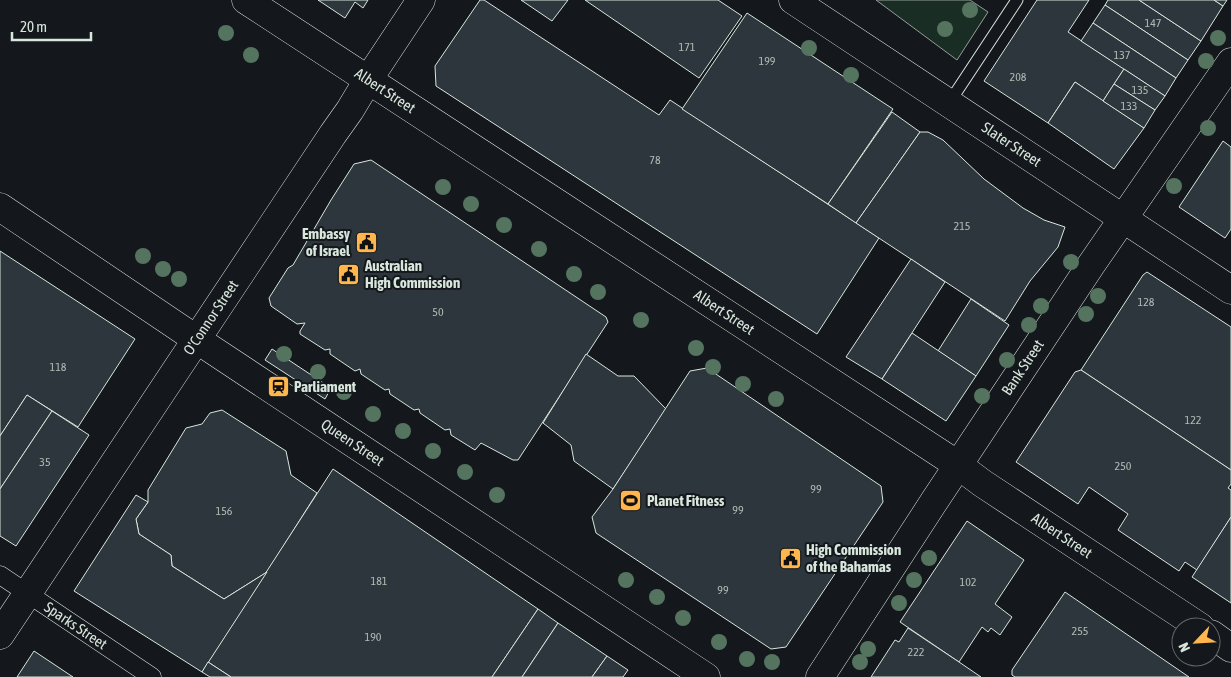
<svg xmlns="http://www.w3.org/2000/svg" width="1231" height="677" viewBox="0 0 1231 677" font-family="'Asap Condensed',sans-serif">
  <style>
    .green { fill: #1a2d24; stroke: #939e99 }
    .building { fill: #2c363c; stroke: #d8e6dc }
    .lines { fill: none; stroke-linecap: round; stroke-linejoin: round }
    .service-casing { stroke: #d8e6dc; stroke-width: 13 }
    .pedestrian-casing { stroke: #d8e6dc; stroke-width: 19 }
    .tertiary-casing { stroke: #d8e6dc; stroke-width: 29 }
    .secondary-casing { stroke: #d8e6dc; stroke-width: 29 }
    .primary-casing { stroke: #d8e6dc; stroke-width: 29 }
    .service { stroke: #14181c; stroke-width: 11 }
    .pedestrian { stroke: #14181c; stroke-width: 18 }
    .tertiary { stroke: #14181c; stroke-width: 28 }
    .secondary { stroke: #14181c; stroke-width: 28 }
    .primary { stroke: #14181c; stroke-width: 28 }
    .tree { fill: #55745f }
    .labels { text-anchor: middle; stroke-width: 4; stroke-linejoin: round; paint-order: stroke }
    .number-label { font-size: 12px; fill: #adbab4 }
    .street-label { font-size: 15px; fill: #d8e6dc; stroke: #14181c }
    .poi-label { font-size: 15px; font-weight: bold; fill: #d8e6dc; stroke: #14181c; text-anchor: start }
  </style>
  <rect width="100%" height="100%" fill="#14181c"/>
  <!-- green -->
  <path class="green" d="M876,0H970L988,12L957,60Z"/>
  <!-- building -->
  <g class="building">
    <path d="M318,0H368L363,8L355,2L345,18Z"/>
    <path d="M480,0H484L659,115L670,100L879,238L817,334L436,86L435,66Z"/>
    <path d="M521,0H568L552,21Z"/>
    <path d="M585,0H718L742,16L699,78Z"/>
    <path d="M1037,0H1089L1068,32L1124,69L1103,101L1075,82L1048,123L984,81Z"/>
    <path d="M1108,0H1139L1201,41L1188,60L1105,5Z"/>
    <path d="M1139,0H1214L1223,6L1201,41Z"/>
    <path d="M1214,0H1227L1223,6Z"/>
    <path d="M1105,5L1188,60L1176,78L1093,23Z"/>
    <path d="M747,13L893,109L828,204L682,109Z"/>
    <path d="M1093,23L1176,78L1165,96L1081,41Z"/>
    <path d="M1124,69L1165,96L1155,110L1114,84Z"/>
    <path d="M1075,82L1144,128L1114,169L1048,123Z"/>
    <path d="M1114,84L1155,110L1144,128L1103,101Z"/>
    <path d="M892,112L920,132L856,223L828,204Z"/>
    <path d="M920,132H928L943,140L984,179L1023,208L1044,220L1065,227L1058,247L1030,281L1005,321L856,223Z"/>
    <path d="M1223,141L1231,147V229L1225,238L1179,207Z"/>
    <path d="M371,160L606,317L608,322L518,460H513L481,443L475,450L451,435L450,429L445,430L420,413L419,409L414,410L390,394L389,389L385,390L361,374L360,369L355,371L330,354V349L325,350L300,334V331L305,323L297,324L271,306L269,298L288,268L293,265L331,200L354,164Z"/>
    <path d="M0,251L135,339L78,427L27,395L0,436Z"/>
    <path d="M911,259L945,282L882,379L846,357Z"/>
    <path d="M1147,272L1231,327V470L1081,370L1143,275Z"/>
    <path d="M971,299L1009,325L976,376L938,351Z"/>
    <path d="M912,333L976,376L946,421L882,379Z"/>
    <path d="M272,349L331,388L325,399L265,360Z"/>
    <path d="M586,354L618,376H634L666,409L613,489L574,461L571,445L543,423Z"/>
    <path d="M707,368L881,486L883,502L786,647L771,649L596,533L592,517L613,489L690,371Z"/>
    <path d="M1081,370L1231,470V484L1228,488L1231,490V517L1197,570L1185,562L1179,571L1118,530L1128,514L1089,487L1078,504L1016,462L1075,372Z"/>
    <path d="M27,395L52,411L0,489V436Z"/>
    <path d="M222,410L286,451L291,475L317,493L267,572L224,599L172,566L171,555L139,534L136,519L148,502V490L186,428L202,424L210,413Z"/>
    <path d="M52,411L89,435L16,546L0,536V489Z"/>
    <path d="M333,469L538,609L492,677H231L208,662Z"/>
    <path d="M136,495L148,502L136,519L139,534L171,555L172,566L224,599L267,572L202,672L74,591Z"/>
    <path d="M1231,517V603L1192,577Z"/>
    <path d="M967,521L1024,560L995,604L1012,617L1000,635L991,628L988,632L982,627L959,662L900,622Z"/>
    <path d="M1065,592L1189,677H1015L1012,675V670Z"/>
    <path d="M538,609L558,623L522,677H492Z"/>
    <path d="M558,623L607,656L592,677H522Z"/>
    <path d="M908,628L959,662L981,677H871L895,640L899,642Z"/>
    <path d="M34,651L73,677H17Z"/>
    <path d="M607,656L628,670L623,677H592Z"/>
    <path d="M208,662L231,677H210L202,672Z"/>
  </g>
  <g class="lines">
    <defs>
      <path id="service" d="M949,103L1017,0"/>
      <g id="pedestrian">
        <path id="s1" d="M0,575L152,677"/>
      </g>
      <g id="tertiary">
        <path id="s2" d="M0,207L196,339L706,677"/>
      </g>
      <g id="secondary">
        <path id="s3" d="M246,0L958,465L982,483L1200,627"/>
        <path id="s4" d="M793,0L1231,290"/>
        <path d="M1211,634L1231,648"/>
        <path id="s5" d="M0,635L333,134L350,110L368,80L421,0"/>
      </g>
      <g id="primary">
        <path id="s6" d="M820,677L935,500L1091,265L1231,62"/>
      </g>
    </defs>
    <!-- service casing -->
    <use href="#service" class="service-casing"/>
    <!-- pedestrian casing -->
    <use href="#pedestrian" class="pedestrian-casing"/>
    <!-- tertiary casing -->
    <use href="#tertiary" class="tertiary-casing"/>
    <!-- secondary casing -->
    <use href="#secondary" class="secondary-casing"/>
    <!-- primary casing -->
    <use href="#primary" class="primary-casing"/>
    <!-- service -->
    <use href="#service" class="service"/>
    <!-- pedestrian -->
    <use href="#pedestrian" class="pedestrian"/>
    <!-- tertiary -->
    <use href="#tertiary" class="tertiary"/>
    <!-- secondary -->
    <use href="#secondary" class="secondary"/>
    <!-- primary -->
    <use href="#primary" class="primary"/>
  </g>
  <!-- trees -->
  <g class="tree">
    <circle cx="970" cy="10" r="8"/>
    <circle cx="945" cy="29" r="8"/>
    <circle cx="226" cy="33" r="8"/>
    <circle cx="1218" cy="38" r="8"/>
    <circle cx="809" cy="48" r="8"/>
    <circle cx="251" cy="55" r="8"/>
    <circle cx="1206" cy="61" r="8"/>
    <circle cx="851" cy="75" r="8"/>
    <circle cx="1208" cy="128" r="8"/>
    <circle cx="1174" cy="186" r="8"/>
    <circle cx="443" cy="187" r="8"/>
    <circle cx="471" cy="204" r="8"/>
    <circle cx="504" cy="225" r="8"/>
    <circle cx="539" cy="249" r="8"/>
    <circle cx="143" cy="256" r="8"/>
    <circle cx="1071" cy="262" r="8"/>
    <circle cx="163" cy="269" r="8"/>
    <circle cx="574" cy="274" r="8"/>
    <circle cx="179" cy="279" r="8"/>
    <circle cx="598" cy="292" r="8"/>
    <circle cx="1098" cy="296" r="8"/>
    <circle cx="1041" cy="306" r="8"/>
    <circle cx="1086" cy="314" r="8"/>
    <circle cx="641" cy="320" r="8"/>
    <circle cx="1029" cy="325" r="8"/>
    <circle cx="696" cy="348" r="8"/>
    <circle cx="284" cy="354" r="8"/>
    <circle cx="1007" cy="360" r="8"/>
    <circle cx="713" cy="367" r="8"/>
    <circle cx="318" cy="372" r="8"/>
    <circle cx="743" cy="384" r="8"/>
    <circle cx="344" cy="392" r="8"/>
    <circle cx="982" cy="396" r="8"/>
    <circle cx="776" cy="399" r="8"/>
    <circle cx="373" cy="414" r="8"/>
    <circle cx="403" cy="431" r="8"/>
    <circle cx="433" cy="451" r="8"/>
    <circle cx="465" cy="472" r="8"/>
    <circle cx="497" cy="495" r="8"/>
    <circle cx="929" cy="558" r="8"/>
    <circle cx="626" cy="580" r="8"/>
    <circle cx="914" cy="580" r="8"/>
    <circle cx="657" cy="597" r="8"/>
    <circle cx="899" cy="603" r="8"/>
    <circle cx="683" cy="618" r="8"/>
    <circle cx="719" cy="642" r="8"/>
    <circle cx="868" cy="649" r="8"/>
    <circle cx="747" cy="659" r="8"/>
    <circle cx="772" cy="662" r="8"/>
    <circle cx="860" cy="662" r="8"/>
  </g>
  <!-- icons -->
  <defs>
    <symbol id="civic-square" viewBox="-11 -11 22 22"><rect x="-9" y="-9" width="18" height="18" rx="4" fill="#ffb74d" stroke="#14181c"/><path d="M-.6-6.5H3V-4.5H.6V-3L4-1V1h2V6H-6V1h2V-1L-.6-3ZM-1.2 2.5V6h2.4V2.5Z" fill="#111"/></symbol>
    <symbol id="station-square" viewBox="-11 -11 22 22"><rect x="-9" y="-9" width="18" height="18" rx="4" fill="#ffb74d" stroke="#14181c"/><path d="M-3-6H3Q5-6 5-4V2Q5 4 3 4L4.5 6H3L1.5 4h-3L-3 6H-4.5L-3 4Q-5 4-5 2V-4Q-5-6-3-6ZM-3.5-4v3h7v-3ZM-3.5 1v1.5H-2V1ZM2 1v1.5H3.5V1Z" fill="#111"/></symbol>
    <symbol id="stadium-square" viewBox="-11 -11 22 22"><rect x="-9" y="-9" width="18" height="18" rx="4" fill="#ffb74d" stroke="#14181c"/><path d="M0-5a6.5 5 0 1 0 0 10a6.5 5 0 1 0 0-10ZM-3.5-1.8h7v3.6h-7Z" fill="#111"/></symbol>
  </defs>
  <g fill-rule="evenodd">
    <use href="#civic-square" x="354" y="230" width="25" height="25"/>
    <use href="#civic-square" x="336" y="262" width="25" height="25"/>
    <use href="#station-square" x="266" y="374" width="25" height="25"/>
    <use href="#stadium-square" x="618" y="488" width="25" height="25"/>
    <use href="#civic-square" x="778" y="546" width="25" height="25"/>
  </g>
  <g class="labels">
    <!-- number labels -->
    <g class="number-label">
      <text x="1153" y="27">147</text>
      <text x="687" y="51">171</text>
      <text x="1122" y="59">137</text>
      <text x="767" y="65">199</text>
      <text x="1018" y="81">208</text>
      <text x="1140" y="94">135</text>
      <text x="1129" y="110">133</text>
      <text x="655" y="164">78</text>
      <text x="962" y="230">215</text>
      <text x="1146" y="306">128</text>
      <text x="438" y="316">50</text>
      <text x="58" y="371">118</text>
      <text x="1193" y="424">122</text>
      <text x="45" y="466">35</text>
      <text x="1123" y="470">250</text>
      <text x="816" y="493">99</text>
      <text x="738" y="514">99</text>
      <text x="224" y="515">156</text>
      <text x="379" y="585">181</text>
      <text x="968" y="586">102</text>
      <text x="723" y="594">99</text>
      <text x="1080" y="635">255</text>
      <text x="373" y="641">190</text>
      <text x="916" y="656">222</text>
    </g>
    <!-- street labels -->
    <g class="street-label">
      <text dy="5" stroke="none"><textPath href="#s3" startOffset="166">Albert Street</textPath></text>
      <text dy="5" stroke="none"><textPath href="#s4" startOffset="262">Slater Street</textPath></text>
      <text dy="5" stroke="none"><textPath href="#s3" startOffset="571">Albert Street</textPath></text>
      <text dy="5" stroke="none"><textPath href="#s5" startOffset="381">O'Connor Street</textPath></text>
      <text dy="5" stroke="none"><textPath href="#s6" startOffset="370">Bank Street</textPath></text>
      <text dy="5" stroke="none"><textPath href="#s2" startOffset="424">Queen Street</textPath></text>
      <text dy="5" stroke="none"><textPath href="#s3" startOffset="976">Albert Street</textPath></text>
      <text dy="5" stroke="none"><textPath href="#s1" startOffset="91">Sparks Street</textPath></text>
    </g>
    <!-- poi labels -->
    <g class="poi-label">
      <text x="350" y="239" text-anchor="end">Embassy<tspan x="350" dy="17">of Israel</tspan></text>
      <text x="365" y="271">Australian<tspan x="365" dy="17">High Commission</tspan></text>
      <text x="294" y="392">Parliament</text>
      <text x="647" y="506">Planet Fitness</text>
      <text x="806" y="555">High Commission<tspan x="806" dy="17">of the Bahamas</tspan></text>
    </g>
  </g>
  <!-- north arrow -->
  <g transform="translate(1196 642) rotate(245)"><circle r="24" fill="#14181c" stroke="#626a69"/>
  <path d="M0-4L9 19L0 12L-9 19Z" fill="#ffb74d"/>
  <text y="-8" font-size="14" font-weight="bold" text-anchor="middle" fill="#d8e6dc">N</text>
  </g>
  <!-- scale -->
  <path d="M12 32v8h79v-8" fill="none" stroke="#d8e6dc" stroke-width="2.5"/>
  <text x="20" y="32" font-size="15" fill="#d8e6dc" stroke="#14181c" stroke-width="4" paint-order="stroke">20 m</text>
</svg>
